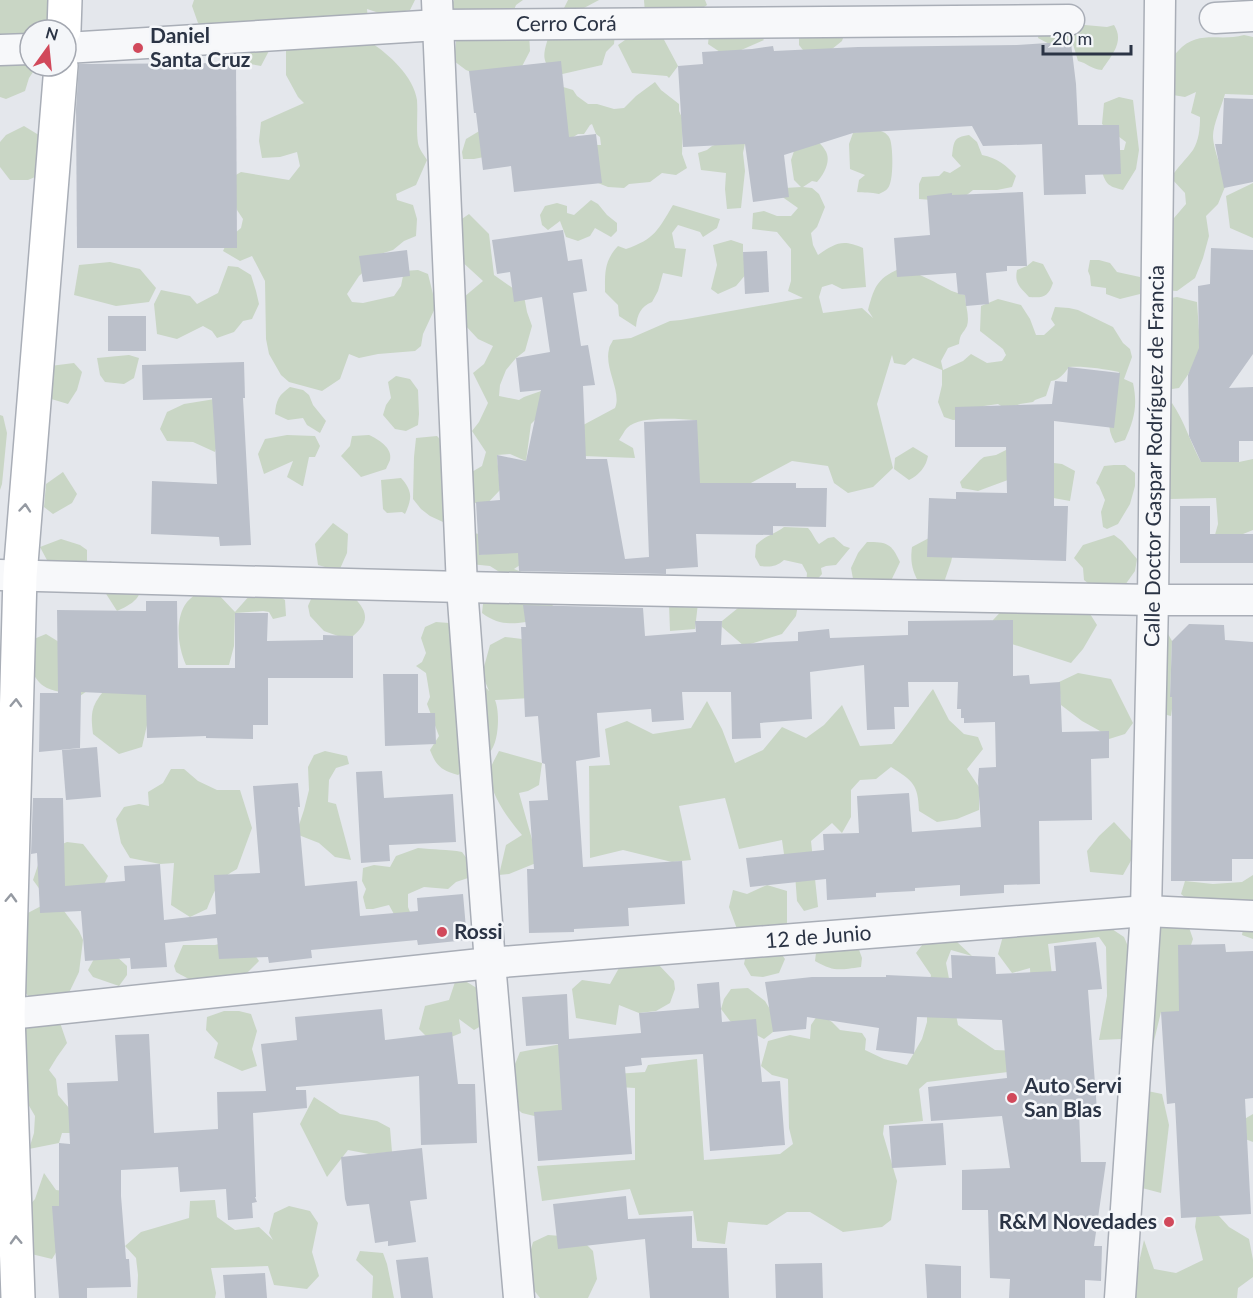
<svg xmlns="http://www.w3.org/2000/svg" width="1253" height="1298" viewBox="0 0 1253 1298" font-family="Lato,sans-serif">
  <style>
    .green { fill: #c9d6c5 }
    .building { fill: #bbc0ca }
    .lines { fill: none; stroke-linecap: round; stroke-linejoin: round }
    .minor-casing { stroke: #a9aeb7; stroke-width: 33 }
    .secondary-casing { stroke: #a9aeb7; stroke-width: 36 }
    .minor { stroke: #f7f8fa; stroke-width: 30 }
    .secondary { stroke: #fff; stroke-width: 33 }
    .oneway { stroke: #959aa2 }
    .poi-dot { fill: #d1495b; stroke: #f4f6f9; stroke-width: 2 }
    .labels { text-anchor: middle; stroke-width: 5; stroke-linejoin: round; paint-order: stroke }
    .street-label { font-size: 21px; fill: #2b3445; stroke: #f4f6f9 }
    .poi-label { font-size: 21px; font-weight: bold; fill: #2b3445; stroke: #f4f6f9; text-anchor: start }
  </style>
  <rect width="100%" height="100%" fill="#e4e7ec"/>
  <!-- green -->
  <g class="green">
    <path d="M0,0H50L51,16L46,30H30V39L0,38Z"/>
    <path d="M194,0H415L410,10L385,15L367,9L370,42C389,54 414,77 417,100C418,114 416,129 418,143C419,149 424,155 427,160L416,185L396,194L397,200L413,205L417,219L416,236L404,241L393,250L377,255L368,268L359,276L347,294L352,302L363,303L394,296L401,286L404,271L418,270L428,274L436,306L423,334L421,346L415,351L378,354L359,358L349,354L340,379L322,391L289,382L281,375L269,354L266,339L265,281L252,256L240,261L223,251L229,238L241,228L243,219L237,210L227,180L241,172L289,180L300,166L297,152L280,157L262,158L259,141L261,122L304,103L298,97L286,75V45L271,47L261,66L250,64L234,46L219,38L198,23L192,6Z"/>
    <path d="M454,0H523L516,5L509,22L529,33L530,51L518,74L493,81L466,70L454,61L458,24L452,4Z"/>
    <path d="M568,0H599L584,8H564Z"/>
    <path d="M644,0H705L707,5L694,14H645Z"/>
    <path d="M710,23L754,29L764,40L739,51L720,52L708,44Z"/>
    <path d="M1085,25L1107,27L1114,25C1125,42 1111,56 1102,70C1091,69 1087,63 1078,61L1073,44C1066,41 1061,43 1055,47L1038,38L1039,32Z"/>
    <path d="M799,30L844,35L842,41L827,53L803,50L799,45Z"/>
    <path d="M615,32L614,44L606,52L602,65L558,75C540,62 543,55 549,35Z"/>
    <path d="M632,35L662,36L678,66L669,78L667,76L632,73L618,45Z"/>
    <path d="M1244,35L1253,37V95L1225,94C1222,105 1213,125 1213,136C1213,148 1222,171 1227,182L1218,204L1206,216L1209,236L1203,258L1195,278L1177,291L1161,290L1159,225L1174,218L1186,204L1185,193L1171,178C1177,167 1186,160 1193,150C1199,140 1200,129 1200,117L1191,113L1196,92L1185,97L1167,94C1168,84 1167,71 1170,62C1171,58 1175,54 1178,51C1198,29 1219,42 1244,35Z"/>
    <path d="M0,50L30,52V66H37L29,78L25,91L6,99L0,97Z"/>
    <path d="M655,82L661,90L679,104V111L683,120L682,154L687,168L676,175L662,173L650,182L629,184L624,188L608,187L588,179L587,145H601L600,137L596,134L592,124L590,125L584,134H578L567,141L560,86L573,90L577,96L588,104H597L614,109L624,108L636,96Z"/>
    <path d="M1119,97L1133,100L1139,150L1136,169L1123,190C1107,186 1106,184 1101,169L1119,150H1124L1126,142L1102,124L1104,103Z"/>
    <path d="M24,126L42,137L47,172L28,180H10L0,167V142L6,135Z"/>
    <path d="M481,130L484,157L474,159H463L462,152L466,139Z"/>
    <path d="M874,130C880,130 887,132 890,139C893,147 894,181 888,188C886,191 882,192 879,194C871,192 864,193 857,192L859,180L865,175L850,169L849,144L853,133Z"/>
    <path d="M747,133L743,153L745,171L741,208L727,209L725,189L726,173L701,170L698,153L707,150L712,146Z"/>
    <path d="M969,135L977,142L982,155C997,158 1006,165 1016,176L1012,187L997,190H973L958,202L919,199V184L922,177L939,176L944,171L950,173L961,166L952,156C954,142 953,137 969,135Z"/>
    <path d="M815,138C818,142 823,146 825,150C832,160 824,174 817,182L812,181L803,187L812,188L819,194L825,207L817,227L811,233L813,245L818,255C836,243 842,239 863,248L866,287L842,289L832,284L822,287L819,297L823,313L862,308L873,318L868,310C875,284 878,278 903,267C915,274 927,277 938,284C950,290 952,292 965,295C965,305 970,316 967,326C963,334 960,333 959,344L948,348L941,361L943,370L963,361L971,354L987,363L1002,361L1006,355L1003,349L980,331L981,306L998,299L1021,305L1030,319L1036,335H1044L1055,325L1051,319L1055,307L1069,308L1078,310L1113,327L1123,343L1130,349L1132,357L1124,379L1133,383C1138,406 1134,420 1125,440L1115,443C1101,420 1115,396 1119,372C1104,369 1084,366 1069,367C1064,374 1059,380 1051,381L1046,396L1035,400L1033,402L1020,404L1006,409L998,404L984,406L968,419L953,420L944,417L938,402L942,385V370L913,358L905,365L894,363L892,355L877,404L893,468L873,487L848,493L834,483L828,466L792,461L732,493L691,500L696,420C679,419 639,415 627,428C624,431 622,436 619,440L633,448L635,458L583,456L572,431L615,408C622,392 604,369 609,349C609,346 612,343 613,340L631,338L670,321L681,320L803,298L788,291L791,281V249L777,232L752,229L753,213L764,211L777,216H791L798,208L781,196L785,188L801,187L794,180L791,160L794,151Z"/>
    <path d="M1253,183V238L1230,228L1226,196Z"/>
    <path d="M591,200L598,204L607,215L617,223V231L611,237L595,228L590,236L578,241L566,237L560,221L548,230L542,225L540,215L545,206L557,203L567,206V213L574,215Z"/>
    <path d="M673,205L720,219L717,228L703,237L700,232L678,225L672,233L675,248L686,249L682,277L663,273L658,291L652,302C641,306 637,315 636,327L619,316L618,305L605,292C605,273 604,261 618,246L626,249C655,239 658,230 673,205Z"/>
    <path d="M469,214L489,234L494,275L524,296L527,312L532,326L525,351L516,358L506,370L500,385L499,396L519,400L524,397L541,391L555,397L547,418L535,420L531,424L526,461L510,454L497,455L500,490L483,508L474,502L468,483L470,473L482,466L486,452L472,431L479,422L488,403L473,373L484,364L493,346L478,339L463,323L464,297L483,281L459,259L456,223Z"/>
    <path d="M731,240L743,244V252L747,273L736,286L718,294L711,289L717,265L713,245Z"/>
    <path d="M1090,260H1099L1110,263L1117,272L1140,277V294L1120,299L1106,294V288L1091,286L1090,276L1088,271Z"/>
    <path d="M1033,261L1043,264L1053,283C1048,297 1044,298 1029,297C1021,288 1014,284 1017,270L1027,266Z"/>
    <path d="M110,262L140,269L156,288L149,302L116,306L74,295L79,265Z"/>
    <path d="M228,266L238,267L251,275L256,291L259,304L252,319L243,321L234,332L217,338L212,331L203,326L177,339L157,334L154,304L161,290L190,296L197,304L218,293Z"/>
    <path d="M1177,297L1197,302L1199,331L1211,332L1189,373L1179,388L1165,390L1158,300Z"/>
    <path d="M129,355L139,358L134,378L124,384L105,382L100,375L97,358Z"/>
    <path d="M74,363L82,372L77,390L68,404L48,398L42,367Z"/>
    <path d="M396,376L410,379L418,390L419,414L418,425L406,431L395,429L383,415L386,405L391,398L388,382Z"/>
    <path d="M290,387L303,390L309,395L313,405L326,421L320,433L307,425L303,418L288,420L275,414C276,400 279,395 290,387Z"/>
    <path d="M221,398L218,441L215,452L193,442L167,441L160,429L167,412L184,404Z"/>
    <path d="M1172,403C1185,422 1190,442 1201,462H1239L1253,459V530L1243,534L1229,551L1213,542L1218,524L1216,498L1170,499L1162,480L1156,423Z"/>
    <path d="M0,415L3,416L7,433L2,484L0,490Z"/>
    <path d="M287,435L315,436L320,446L315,457H309L303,486H302L287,477L293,461L264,474L258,454L265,439Z"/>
    <path d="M369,435C378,439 393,448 390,460C389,463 387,466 386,469L361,477L341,456L350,446L352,436Z"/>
    <path d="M437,436L451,451V515L443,522L430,516L421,509L413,499L414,457L416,438Z"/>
    <path d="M913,447L928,456C926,467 919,475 909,480L894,469L895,458Z"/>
    <path d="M1006,450H1034L1054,463L1062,464L1075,471L1070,501L1048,497L1019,476L978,491L962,488L960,482L980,460L984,457L996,455Z"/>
    <path d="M1114,465H1125L1135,473V486L1130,504L1118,524L1107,529L1103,527L1101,512L1105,500L1099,486L1096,483L1104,466Z"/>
    <path d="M63,472L77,494L72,503L53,514L44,507L46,484Z"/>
    <path d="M401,478C413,491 412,499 405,514L402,512L387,513L383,509L381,480Z"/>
    <path d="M333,523L348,534L347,553L339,571L318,565L315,544Z"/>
    <path d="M784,527L808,528C813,533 814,539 819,544L828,538L834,537L844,546L850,548L836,565L826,566L821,568L822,574L813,584L806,586L807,573L802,564L784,560C776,567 770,567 760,566L755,557L756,545C766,535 773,535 784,527Z"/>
    <path d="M471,533L489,535L480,555L498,552L543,536L520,565L514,569L540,579L555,589L553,605L543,620C518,622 503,629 482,613L484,595L501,573L490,566L470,564Z"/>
    <path d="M1114,535L1122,541L1137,559L1135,571L1125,585L1094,588L1084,580L1083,568L1074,558L1083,545Z"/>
    <path d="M929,538L954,549L951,562L941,591L927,596C916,579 909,568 912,547Z"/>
    <path d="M61,539L80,545L87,550V569L48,562L40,547Z"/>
    <path d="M867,542C887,542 891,543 900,562L888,587L854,584L851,568L858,553Z"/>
    <path d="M110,561L138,573C145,595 137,602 117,611L96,578Z"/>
    <path d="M257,587L271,591L285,600L286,616L273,619L269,612L263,611L235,613L234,646L229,665H186C178,647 174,619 187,602C190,599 194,595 198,592L218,594L235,612Z"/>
    <path d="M315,590L352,595C366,610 372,620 353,636H338L324,631L310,616L308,606Z"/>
    <path d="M745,592L799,599L796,616L782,634L744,646L722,627V621L738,608Z"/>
    <path d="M698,603L695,629L670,631L669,604Z"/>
    <path d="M1007,605L1087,609L1097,625L1083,649L1071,663L993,638V620Z"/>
    <path d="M436,622L449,623L459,636L479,680L489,691L482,674L490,645L505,637L522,639L531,698L495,700C500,712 499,742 490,752C483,759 466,769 458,775C441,770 436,766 430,750L439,736L427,704L430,697L426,673L416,666L422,662L426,653L421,638L425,627Z"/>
    <path d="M46,634L72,650L87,691L80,696C70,694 57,692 47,688C31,680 28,659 24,643Z"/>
    <path d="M1168,634L1172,641L1170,697L1191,698L1192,709H1172L1171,716L1159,713L1146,635Z"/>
    <path d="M1078,673L1111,679L1133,723L1125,734L1109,739L1100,731L1082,721L1061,705L1059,682Z"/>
    <path d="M106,688L155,690L142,747L119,754L93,734C90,711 92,705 106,688Z"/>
    <path d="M933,689L949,720L964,734L978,737L983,749L967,769L979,787V810L957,819L937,822L919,811C918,784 913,781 891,767L876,779L860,780L851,790V817L842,833L832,823L811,841L818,907L804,911L797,901L795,874L784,854L782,840L739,849L725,798L679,806L691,860L672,862L623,850L590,858L589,766L610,765L605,729L627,721L653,734L691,728L707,701L722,729L735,763L763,750L782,727L806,738L824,725L842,705L860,746L892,744C907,726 919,707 933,689Z"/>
    <path d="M325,751L347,756L349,764L336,768L329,780L328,802L336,804L351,860L335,857L319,843L296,834L304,810L309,790L308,767L314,755Z"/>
    <path d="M499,751L542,763L539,785L528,791L519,793L533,843L536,863L509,874L499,875L506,845L522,835C509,820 485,789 491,768C492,763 496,757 499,751Z"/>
    <path d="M171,769H184L198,781L217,790H240L252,828L237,869C218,879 215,890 207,909L190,917L171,905L174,863L160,864L130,858L121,843L116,819L124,807L139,804L149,806L148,792L163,783Z"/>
    <path d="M1114,822L1138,848L1123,875L1090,872L1087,851L1099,836Z"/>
    <path d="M67,842L83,844L108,876L99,895L46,898L33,880L42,853Z"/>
    <path d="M418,848C433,850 448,849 462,852L473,867L471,877L456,882L448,889L424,887L408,894V907L413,920L395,916L389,905L373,909H366L363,897L366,889L362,881L363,868L374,865L390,867L396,856Z"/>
    <path d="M1253,875V939L1242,935L1247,906L1193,904L1181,894L1185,881L1213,884L1242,882Z"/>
    <path d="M767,885L787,891V925L737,929L729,907L733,890L747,894Z"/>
    <path d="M45,904L64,911L79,931L83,940L79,972L65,1001H33L21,988L24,915Z"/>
    <path d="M1184,913L1193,939L1186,960L1200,1022L1161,1012L1153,1045L1130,1021L1122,1039L1099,1040L1107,996L1106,947L1099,937L1048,944L1052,975L1032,1009L1030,968L1012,973L998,954L1003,936L1018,937L1028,924L1103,923L1124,937L1132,956L1144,935Z"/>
    <path d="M929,936L956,941L972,956L951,950L946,963L958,1025L995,1050L1040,1052L1041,1068L927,1082L919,1089L923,1121L884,1125L883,1134L897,1181L891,1220L882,1227L843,1232L810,1212H787L767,1225L728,1222L725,1244L697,1241L693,1211L639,1215L630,1189L542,1201L537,1166L635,1160V1088L602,1086L600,1075L645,1072L648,1065L697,1059L704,1160L780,1154L793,1144L789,1128L788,1079L772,1075L761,1066L768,1041L790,1035L810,1039L811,1025L819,1013L832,1022L840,1030L862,1033L866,1039L865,1050L884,1059L907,1065L922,1039L927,1022V998L931,975L916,953Z"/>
    <path d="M239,939L251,949L259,961L239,981L226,976C204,987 197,984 176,972L174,966L183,945H215Z"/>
    <path d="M817,945L858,947L862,958L861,967C838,970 835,972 815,961Z"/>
    <path d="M777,948L785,959L779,973L763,977L751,976L744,964L746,954Z"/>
    <path d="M115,955L127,966V975L119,986L93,977L88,970L95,957Z"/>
    <path d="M658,964L674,981L675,989L670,1003L656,1011L639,1013L619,1005L616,1025L576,1018L572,989L582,980L610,984L619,968Z"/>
    <path d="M457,976L480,990L495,1018L474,1030L459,1019L461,1033L434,1044L419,1029L425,1006L449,1000Z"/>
    <path d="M748,988L765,1001L774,1016L773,1032L764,1039L730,1021L721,1009L724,999L731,989Z"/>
    <path d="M224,1011H239L251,1014L257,1031L252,1049L257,1066L242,1071L214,1058L218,1043L206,1030L207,1017Z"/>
    <path d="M57,1014L67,1043L57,1057L49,1070L56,1079L58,1095L69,1108L84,1133H62L59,1143L29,1149L34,1133L35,1116L18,1087L0,1034Z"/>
    <path d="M566,1043L563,1123L522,1113L502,1095L520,1052Z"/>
    <path d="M1123,1086L1162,1094L1169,1125L1161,1193L1123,1183Z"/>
    <path d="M314,1097L340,1114L377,1121L390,1128L392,1152L369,1154L348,1150L327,1177L300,1124Z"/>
    <path d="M1253,1114V1142L1224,1131Z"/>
    <path d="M44,1173L56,1190L79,1193L63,1241L52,1259L23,1252L20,1216L35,1199Z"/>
    <path d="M215,1200L217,1217L235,1230L259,1227L273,1240L269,1233L274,1213L289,1206L310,1211L318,1223L312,1252L319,1276L307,1289L274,1285L268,1266L211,1268L216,1293L215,1298H137L138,1275L136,1258L125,1246L141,1232L189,1218L190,1201Z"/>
    <path d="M1198,1203L1219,1216L1229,1227L1249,1239L1253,1260V1277L1238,1288L1237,1298H1131L1144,1240L1154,1269L1176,1273L1203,1260L1195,1227Z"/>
    <path d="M548,1235L561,1236L584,1242L593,1251L597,1279L588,1298H540L526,1280L527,1264L533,1242Z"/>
    <path d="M360,1251L383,1253L387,1264L394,1298H372L373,1276L356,1260Z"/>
  </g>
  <!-- building -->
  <g class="building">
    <path d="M1048,43H1071L1076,84L1078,125H1119L1121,174L1085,175L1086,194L1044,195L1042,144L983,146L972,126L853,133L784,155L789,197L753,202L745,144L683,147L678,66L703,64L702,52L752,49L773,46L774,51L858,47L1017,45Z"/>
    <path d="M561,61L569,137L596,134L602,183L514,192L511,166L483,170L476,113H474L469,71Z"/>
    <path d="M236,63L237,248H77L76,109L79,64Z"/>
    <path d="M1224,98L1253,99V182L1224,188L1215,144H1222Z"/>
    <path d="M1023,192L1027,266H1007V271L986,273L989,304L966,306L965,295L958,294L956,273L897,277L894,238L930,235L927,196L952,193V195Z"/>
    <path d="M563,230L568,261L582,259L587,291L573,293L581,346L588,345L595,385L583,386L586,459H607L625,559L649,557L644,422L697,420L700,483H796V488H827L826,527L773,526V535L696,534L698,567L666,569V574L519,571L518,553L479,555L476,502L500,500L497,455L526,461L541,390L520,392L516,358L550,352L542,297L514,302L510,272L497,274L492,240Z"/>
    <path d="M1211,248L1253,250V354L1229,388L1253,387V441H1239V462H1201L1189,436L1188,375L1199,348L1198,286L1210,284Z"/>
    <path d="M407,250L410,276L363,282L359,256Z"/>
    <path d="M767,251L769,292L745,294L743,252Z"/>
    <rect x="108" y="316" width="38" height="35"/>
    <path d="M244,362L245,398H243L251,545L220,546L219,537L151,534L152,481L217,484L215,441L212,398L143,400L142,365Z"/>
    <path d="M1068,367L1120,373L1114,428L1054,421V506H1068L1066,561L927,557L929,498L956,499V492L1007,493L1006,447H955V407L1052,404L1055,381L1067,382Z"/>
    <path d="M1180,506H1210V534H1253V563H1180Z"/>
    <path d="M146,601H177L178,668H235V613H268L267,641L323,640V635L353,636V678H268V725H253V739L206,738V736L147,738L146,695L81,692L80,748L39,752L40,693H58L57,610L146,611Z"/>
    <path d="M523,605L643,608L645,636L696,632L695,621H722L721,645L798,641V632L829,629L830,638L908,635V621L1013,620V676L1029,675L1030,684L1060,682L1062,732L1109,731V758L1091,759L1092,820L1039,821L1040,884L1004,885V893L960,896V885L915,888V891L876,893V897L827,900L826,879L750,887L746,858L824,850L823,834L859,833L857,796L909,793L912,832L981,827L978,780L979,768L996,767L995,722L964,723V718H961V709H957L958,682H908L909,707H894L895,729L867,730L864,665L810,672L812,719L760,723L761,738L732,739L731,692H682L684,720L652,722L651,709L597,713L600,757L576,761L583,867L682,861L685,904L628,908L629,926L574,929V932L529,933L527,869H534L529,801L548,800L545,764L542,763L538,716L525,717L521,627H526Z"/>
    <path d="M1189,624L1224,625L1225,640L1253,642V859H1232V881H1171L1172,697H1170L1172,641Z"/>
    <path d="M383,674H418V713H435L436,744L385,746Z"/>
    <path d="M97,747L101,797L66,800L62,750Z"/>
    <path d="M382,771L384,798L453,794L456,842L389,845L390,861L361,863L356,772Z"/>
    <path d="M298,783L300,807H298L305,886L357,881L360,916L418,911L417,898L463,894L467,940L418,945L417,940L311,950L312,958L269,963L268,957L219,959L217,938L165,943L167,967L131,969L130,958L85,961L81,911L40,913L37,853L31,854L33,798H63L65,886L125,881L124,866L160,864L164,920L216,914L214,875L260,873L253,786Z"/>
    <path d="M1096,942L1102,989L1088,990L1097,1110L1079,1111L1081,1162H1106L1094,1246H1102L1101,1281L1085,1280V1298H1009L1010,1279L990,1278L988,1210H962V1170L1010,1168L1002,1116L931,1121L928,1087L1007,1078L1002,1020L917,1017L914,1054L876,1050L879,1028L807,1017L806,1029L773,1032L765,982L812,977H886V975L952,978L951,955L995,957L996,974L1056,971L1054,946Z"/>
    <path d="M1225,944L1226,952L1253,951V1098L1245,1099L1251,1214L1181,1218L1175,1103L1167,1104L1161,1012L1179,1011L1178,945Z"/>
    <path d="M719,982L722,1022L756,1019L762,1082L780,1081L785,1145L710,1151L703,1054L641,1058L642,1065L625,1067L632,1154L538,1161L534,1112L562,1110L558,1044L526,1046L522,997L567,994L569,1039L641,1033L639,1013L699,1008L697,984Z"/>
    <path d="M382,1009L385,1040L452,1032L458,1084H475L477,1143L421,1145L419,1076L296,1087V1090H306L307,1108L253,1113L256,1197H255L257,1202L252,1203L253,1218L228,1220L226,1189L180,1192L178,1167L121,1170V1196L126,1259H129L131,1287L87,1288V1298H59L52,1206H59V1143L70,1144L67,1083L118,1081L115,1035L149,1034L154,1133L218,1129L217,1092L266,1091L261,1044L297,1040L295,1017Z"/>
    <path d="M943,1123L946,1165L892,1168L889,1126Z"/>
    <path d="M422,1148L427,1199L410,1201L416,1242L388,1246V1241L375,1243L369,1204L347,1206L345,1199L341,1157Z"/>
    <path d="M626,1196L628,1219L692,1216V1248H727L729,1298H650L645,1239L558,1249L553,1204Z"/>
    <path d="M428,1257L433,1298H401L396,1260Z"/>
    <path d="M822,1263L823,1298H776L775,1264Z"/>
    <path d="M925,1264L961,1266V1298H927Z"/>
    <path d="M265,1273L267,1298H225L223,1275Z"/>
  </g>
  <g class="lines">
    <defs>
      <g id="minor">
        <path d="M437,0L462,587L490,963L519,1298"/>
        <path d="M1215,18L1253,16"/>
        <path id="s1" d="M66,48L438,25L1069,20"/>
        <path d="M0,50L30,49"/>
        <path d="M0,575L462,587L1153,600H1253"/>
        <path id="s2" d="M0,1015L490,963L1146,911L1253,916"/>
        <path id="s3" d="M1120,1298L1146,911L1153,600L1160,0"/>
      </g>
      <g id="secondary">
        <path d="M64,30L65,0"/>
        <path d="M18,1298L8,1015L20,576L61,66"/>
      </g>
    </defs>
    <!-- minor casing -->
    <use href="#minor" class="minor-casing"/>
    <!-- secondary casing -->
    <use href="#secondary" class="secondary-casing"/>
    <!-- minor -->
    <use href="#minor" class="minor"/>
    <!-- secondary -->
    <use href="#secondary" class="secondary"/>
  </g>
  <!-- one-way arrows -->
  <defs><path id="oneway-chevron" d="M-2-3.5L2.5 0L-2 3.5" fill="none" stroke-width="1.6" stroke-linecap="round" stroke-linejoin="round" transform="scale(1.5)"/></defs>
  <g class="oneway">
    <use href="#oneway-chevron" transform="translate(25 508) rotate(-85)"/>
    <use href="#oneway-chevron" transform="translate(16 703) rotate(-88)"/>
    <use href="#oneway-chevron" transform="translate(11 898) rotate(-88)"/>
    <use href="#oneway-chevron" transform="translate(16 1240) rotate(-92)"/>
  </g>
  <!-- markers -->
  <g class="poi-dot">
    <circle cx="138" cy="48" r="6"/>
    <circle cx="442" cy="932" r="6"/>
    <circle cx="1012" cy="1098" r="6"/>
    <circle cx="1169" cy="1222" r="6"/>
  </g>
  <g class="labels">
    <!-- street labels -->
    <g class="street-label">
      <text dy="7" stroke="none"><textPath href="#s1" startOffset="501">Cerro Corá</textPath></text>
      <text dy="7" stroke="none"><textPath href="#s3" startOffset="843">Calle Doctor Gaspar Rodríguez de Francia</textPath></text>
      <text dy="7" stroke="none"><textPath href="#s2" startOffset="822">12 de Junio</textPath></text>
    </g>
    <!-- poi labels -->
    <g class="poi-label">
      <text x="150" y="43">Daniel<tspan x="150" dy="24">Santa Cruz</tspan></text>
      <text x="454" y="939">Rossi</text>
      <text x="1024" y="1093">Auto Servi<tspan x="1024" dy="24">San Blas</tspan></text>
      <text x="1157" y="1229" text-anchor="end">R&amp;M Novedades</text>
    </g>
  </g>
  <!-- north arrow -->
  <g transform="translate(48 48) rotate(15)"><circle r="28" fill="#f4f6f9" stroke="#a4a8b1" stroke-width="1.5"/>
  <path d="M0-4.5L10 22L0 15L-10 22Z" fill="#d1495b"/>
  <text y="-9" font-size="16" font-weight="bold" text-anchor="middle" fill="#2b3445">N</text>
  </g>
  <!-- scale -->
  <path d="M1043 45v9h88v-9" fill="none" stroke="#2b3445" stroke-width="3"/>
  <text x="1052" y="45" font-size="18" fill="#2b3445" stroke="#f4f6f9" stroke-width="4.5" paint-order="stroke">20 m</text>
</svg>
